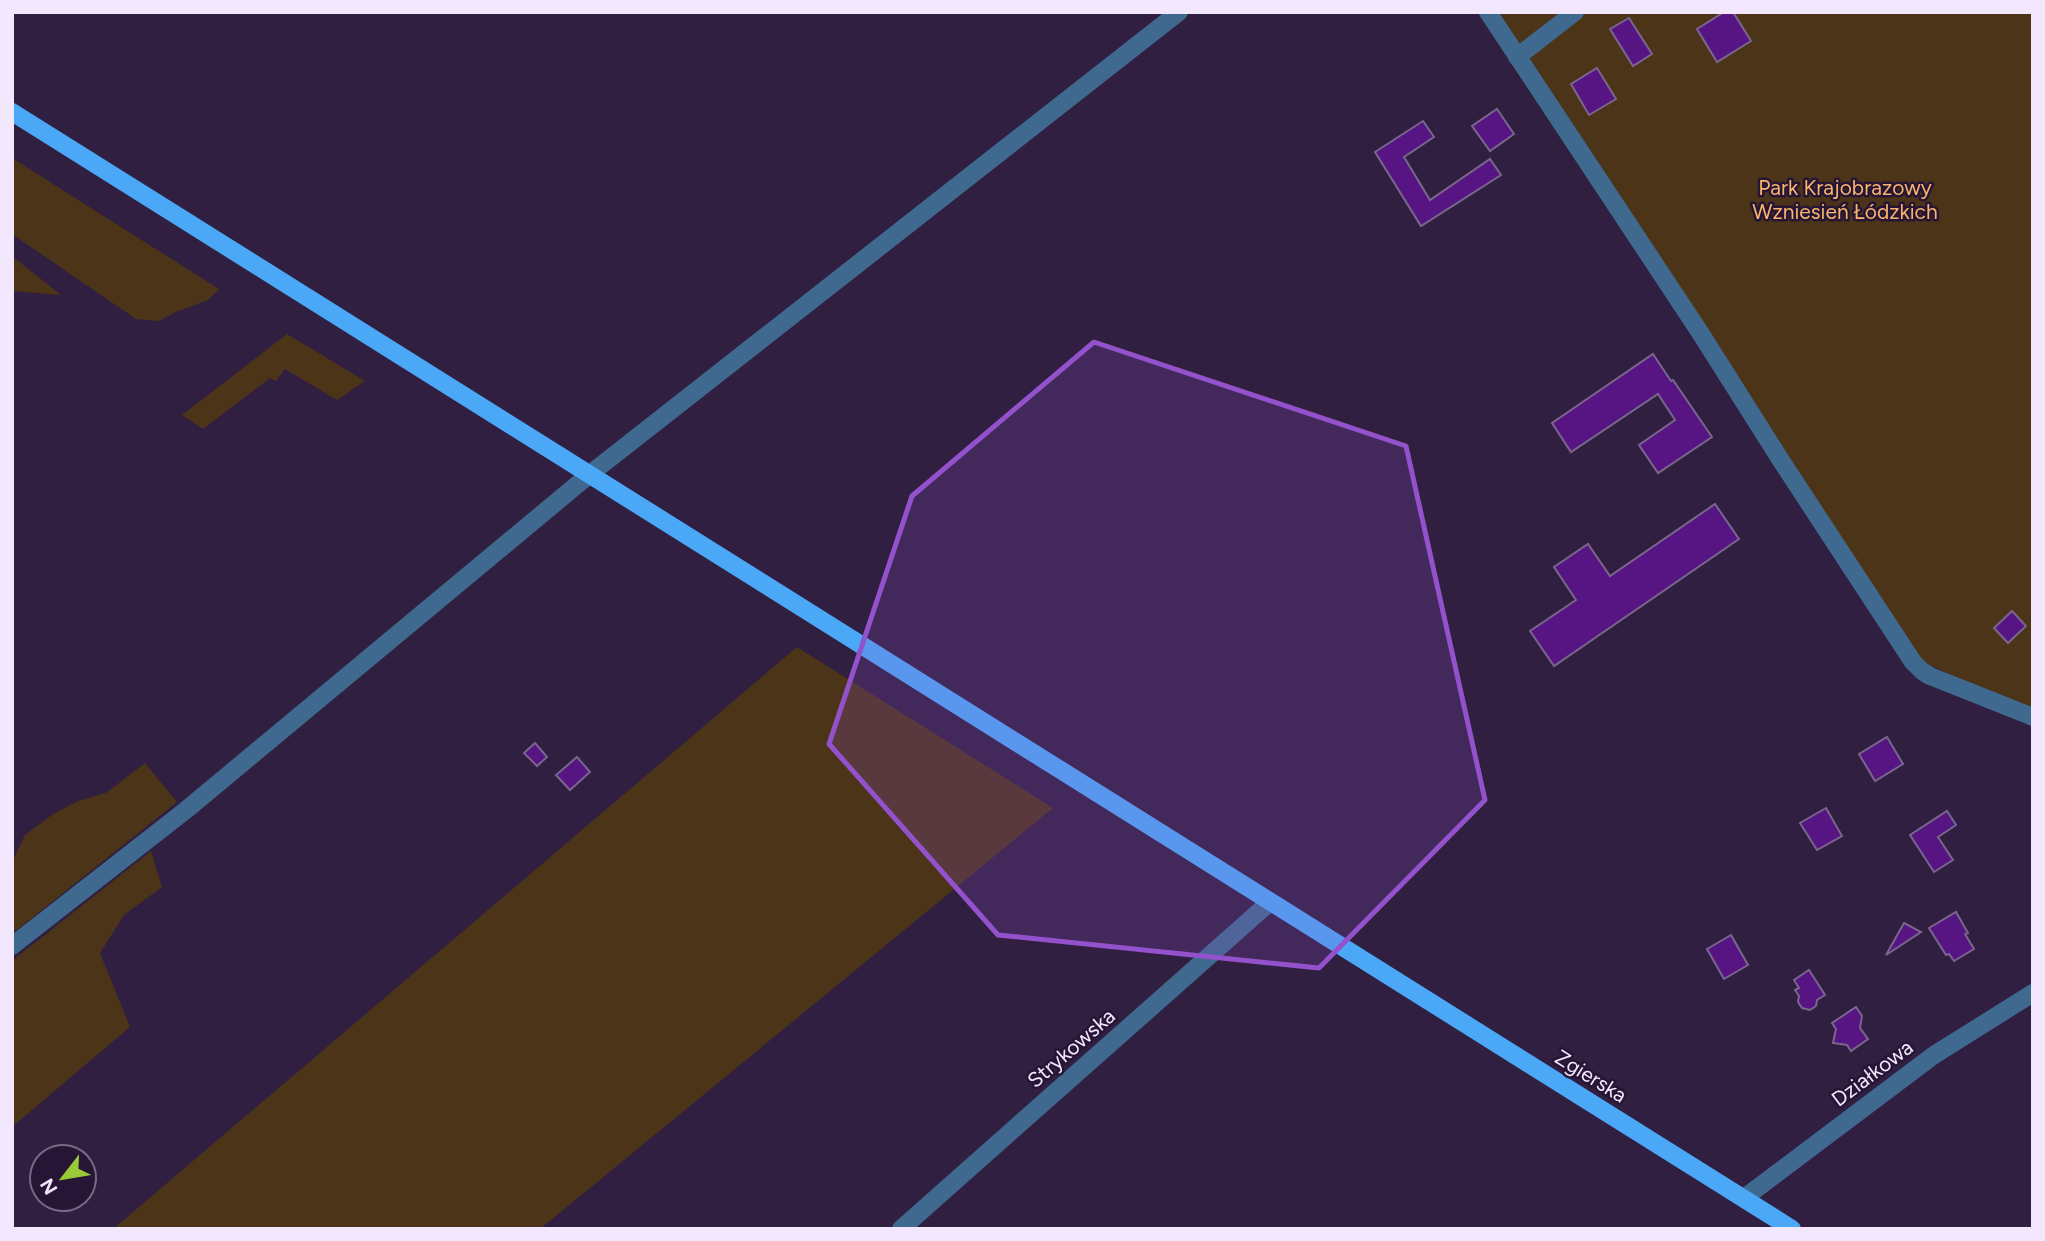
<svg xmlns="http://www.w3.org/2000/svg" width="2045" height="1241" viewBox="0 0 2045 1241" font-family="Figtree,sans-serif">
<rect width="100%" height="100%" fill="#301f40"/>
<path fill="#4c3419" d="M1499,12H2033V707L1977,687L1919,660L1527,58Z
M12,158L219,289L208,300L176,312L159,321L136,319L12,234Z
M12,256L61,295L12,291Z
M287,334L365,381L337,400L285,369L276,381L270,378L203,429L182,415Z
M797,647L1053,808L540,1229H113Z
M145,763L177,802L12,934V862L25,835L53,814L78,801L106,793Z
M151,851L162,887L124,915L100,953L130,1027L12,1127V961Z"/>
<path fill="#571483" stroke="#79668c" stroke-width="2" d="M1724,12H1733L1751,41L1717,62L1697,29Z
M1629,18L1652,54L1633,66L1610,29Z
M1597,68L1616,99L1589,115L1571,84Z
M1497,109L1514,134L1490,151L1472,126Z
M1423,121L1434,137L1404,157L1430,200L1490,159L1501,175L1421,226L1375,152Z
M1653,354L1671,381L1673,380L1712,437L1658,473L1639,445L1675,420L1658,394L1571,452L1552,423Z
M1715,504L1739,539L1554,666L1530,631L1576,600L1554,567L1588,544L1610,576Z
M2012,611L2026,626L2008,643L1994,628Z
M1887,737L1903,764L1875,781L1859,754Z
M535,743L547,757L537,766L524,753Z
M577,757L590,772L570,790L556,775Z
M1826,808L1842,836L1817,850L1800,823Z
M1947,811L1956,825L1938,837L1953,860L1934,872L1910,835Z
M1956,912L1968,933L1965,934L1974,949L1954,961L1949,954L1946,955L1929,928Z
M1904,923L1921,932L1886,955Z
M1731,935L1748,965L1724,979L1707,949Z
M1809,970L1825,995L1817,1000L1816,1006L1810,1010L1802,1008L1798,1002L1799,996L1795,990L1799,988L1794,980Z
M1856,1007L1862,1016L1860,1028L1868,1039L1851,1051L1847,1045L1833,1043L1836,1029L1832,1023Z"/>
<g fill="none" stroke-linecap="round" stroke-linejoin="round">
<path stroke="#3f698e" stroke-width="18" d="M1488,12L1701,334L1780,459L1913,662L1922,671L1930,676L2033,717
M1517,57L1575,12
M12,946L186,810L590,474L1179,12
M1744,1198L1934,1055L2033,993
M901,1229L1270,902"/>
<path stroke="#4ba8f6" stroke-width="18" d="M12,112L1792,1229"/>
</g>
<path fill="#9351cb" fill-opacity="0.2" stroke="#9351cb" stroke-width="5" stroke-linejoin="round" d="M1094,342L1406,446L1485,800L1319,968L998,935L829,744L912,496Z"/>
<g text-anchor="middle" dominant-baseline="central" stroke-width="5" stroke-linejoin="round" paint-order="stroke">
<g font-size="21" fill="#f8b46b" stroke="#261535">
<text x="1845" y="187">Park Krajobrazowy<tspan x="1845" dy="24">Wzniesień Łódzkich</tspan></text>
</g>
<g font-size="21" fill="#f2e7fd" stroke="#261535">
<text transform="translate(1071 1048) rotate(-41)">Strykowska</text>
<text transform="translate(1872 1073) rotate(-37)">Działkowa</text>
<text transform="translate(1591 1076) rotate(32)">Zgierska</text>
</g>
</g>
<rect width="2045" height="1241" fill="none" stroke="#f2e7fd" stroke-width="28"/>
<g transform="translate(63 1178) rotate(239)"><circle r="33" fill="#261535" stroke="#786985" stroke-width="2"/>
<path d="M0-5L12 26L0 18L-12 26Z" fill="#98cb37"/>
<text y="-10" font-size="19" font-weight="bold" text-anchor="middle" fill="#f2e7fd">N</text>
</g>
</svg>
